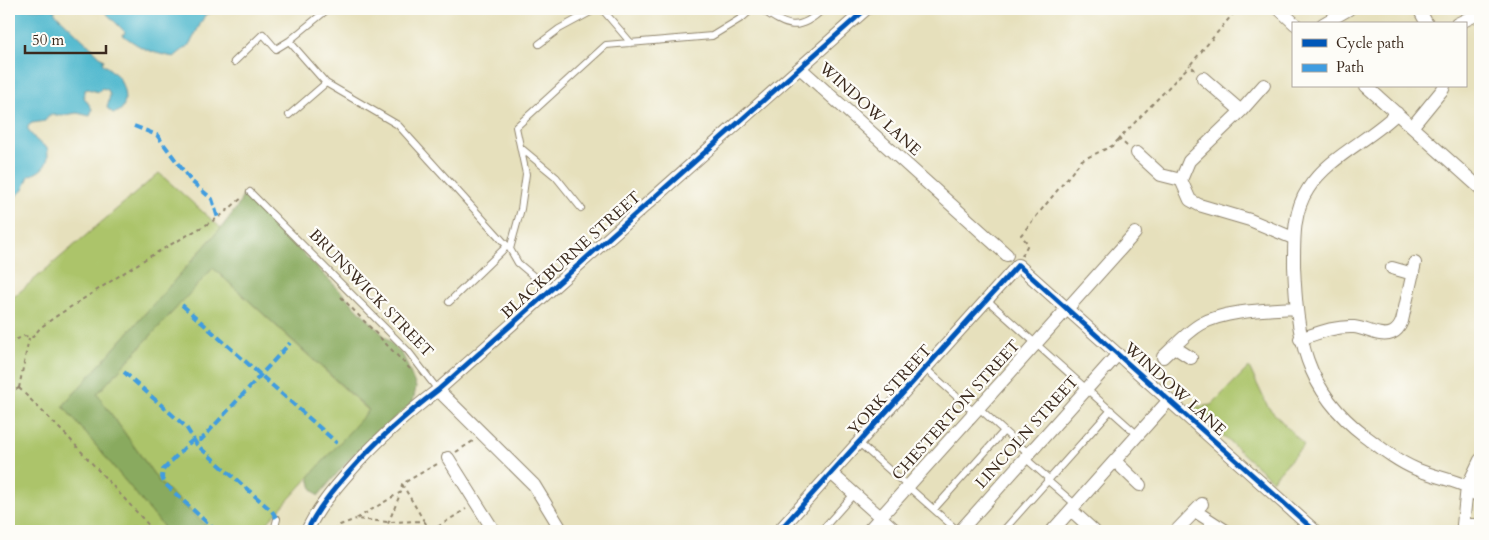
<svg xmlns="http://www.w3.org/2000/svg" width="1489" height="540" viewBox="0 0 1489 540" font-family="Cardo,serif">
<rect width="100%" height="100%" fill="#fdfcf7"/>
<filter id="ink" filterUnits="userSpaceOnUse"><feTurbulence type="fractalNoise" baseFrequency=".02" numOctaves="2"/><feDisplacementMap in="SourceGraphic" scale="10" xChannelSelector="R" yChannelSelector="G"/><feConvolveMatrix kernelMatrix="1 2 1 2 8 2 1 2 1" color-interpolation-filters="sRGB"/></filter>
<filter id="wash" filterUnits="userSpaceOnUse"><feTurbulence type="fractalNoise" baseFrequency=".0096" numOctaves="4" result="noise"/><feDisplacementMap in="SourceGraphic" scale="20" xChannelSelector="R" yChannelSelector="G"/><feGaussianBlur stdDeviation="1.12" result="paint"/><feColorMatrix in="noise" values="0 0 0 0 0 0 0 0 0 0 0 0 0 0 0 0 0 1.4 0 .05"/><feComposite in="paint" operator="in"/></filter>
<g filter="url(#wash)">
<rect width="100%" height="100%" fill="#e6e0bc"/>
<path fill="#acc46a" stroke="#747744" d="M159,173L221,228L63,406L167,531H9V301Z
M213,268L369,411L260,531H212L160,483L97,394Z
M1249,367L1268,407L1304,445L1272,480L1192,408L1211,405Z"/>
<path fill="#89aa5e" stroke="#626a3e" d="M244,193L403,355L416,387L413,402L352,456L318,496L312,489L309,477L369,410L213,268L97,394L160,483L212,531H167L63,406L221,228L238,206Z"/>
<path fill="#52bacf" stroke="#467276" d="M9,9H56L54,12L104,60L102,63C108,68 116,73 120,80C126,91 129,112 113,113L107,108L110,95L108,90L102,88L98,92L88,89L85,90L84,97L92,109L90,116L77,113L65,115H49L45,121L32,123L28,126V130L36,140L47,148C51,164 42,171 29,176L23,190L14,198L15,202H13L11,198L9,197Z
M102,9H222L205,15L190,44L174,57C152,53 141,49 123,35L125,32Z"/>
</g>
<g filter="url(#ink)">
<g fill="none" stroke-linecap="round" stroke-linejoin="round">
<defs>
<path id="lane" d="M602,9L631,43
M761,9C787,27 798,33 823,9
M289,41L328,9
M539,44L559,29L596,9
M234,62L263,34L276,49L289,41L326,83L398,125L510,249
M289,115L326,83
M521,148L556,177L581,208
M250,192L408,351L438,390
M550,290L518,263L510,249L521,209L526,174L516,127L606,45L712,36L743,17L752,9
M987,300L1138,435
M449,302L507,246
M926,369L975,413
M979,408L1029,454
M859,443L958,531
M1025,458L1049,479
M1047,480L1076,505
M934,509L1004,431
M274,531L277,519
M821,531L854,494
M1003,531L1111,410"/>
<path id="street" d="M1279,9L1295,24
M1419,9L1427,24
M1323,24L1349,9
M1457,24L1480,13
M800,68L1007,255
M1203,78L1241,111
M1264,85L1241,111L1189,161L1181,180L1190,200L1199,205L1250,220L1293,238
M1366,86L1480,188
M1397,113C1370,140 1328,157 1308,189C1293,211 1294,240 1294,266C1297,337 1304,390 1365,436C1381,448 1397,461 1416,469C1432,476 1450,479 1466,486C1471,489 1476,494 1480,498
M1412,127L1443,89L1444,86
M1137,153L1161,175L1181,180
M1392,268L1413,274
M1300,339C1318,333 1334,326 1354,327C1366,328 1380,338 1392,333C1397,331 1400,326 1402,321L1415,263
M1174,347L1191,358
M1163,357C1175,346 1187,332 1201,324C1226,310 1267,310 1296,308
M438,390L534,485L562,531
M448,458L494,531
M1480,460L1467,487L1463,525H1480
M1115,461L1140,485
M831,473L896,531
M1071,510L1094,531
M1195,511L1226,531
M307,531C317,509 334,489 350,471C377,440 405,415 438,390L866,9
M779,531L1018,265L1315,531
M868,531L1135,233
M960,531L1118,354
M1052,531L1169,400
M1176,531L1202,504"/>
</defs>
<use href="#lane" stroke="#90856d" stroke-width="8"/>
<use href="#street" stroke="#90856d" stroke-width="14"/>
<path stroke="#90856d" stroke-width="2" stroke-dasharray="4 4" stroke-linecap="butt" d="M1195,70L1190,65L1237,9
M1127,146L1119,139L1190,65
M1022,256L1028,244L1021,235L1082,160L1112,146L1119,139
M341,297L411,370
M9,343L24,336L33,337L40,328L55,317L147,258L218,218L243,197
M19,388L67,436L154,531
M19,388L29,338
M9,393L19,388
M456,452L473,441
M402,484L424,521L388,522L356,519L401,492L402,484L437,464
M424,521L431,531
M334,531L340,525L356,519
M385,531L401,492
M431,531L466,509"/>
<use href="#lane" stroke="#fff" stroke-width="6"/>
<use href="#street" stroke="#fff" stroke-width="12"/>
<path stroke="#3f9ce0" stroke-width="4" stroke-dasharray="8 4" stroke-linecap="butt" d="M134,126L157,135L191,181L212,199L218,218
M182,305L337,443
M124,372L186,427L197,445L272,511L277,519
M216,531L164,483L162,477L163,470L188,444L193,440H201L290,343"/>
<defs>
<path id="cycleway" d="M307,531C317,509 334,489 350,471C377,440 405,415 438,390L866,9
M779,531L1018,265L1315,531"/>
</defs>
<use href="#cycleway" stroke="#fdfcf7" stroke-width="8"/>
<use href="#cycleway" stroke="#0057b8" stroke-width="5"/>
</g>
</g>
<g text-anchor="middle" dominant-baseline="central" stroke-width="4.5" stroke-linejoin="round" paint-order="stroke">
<g font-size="16" fill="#3b2a1e" stroke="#fdfcf7">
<text transform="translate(870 109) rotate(42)">WINDOW LANE</text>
<text transform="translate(571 255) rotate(-42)">BLACKBURNE STREET</text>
<text transform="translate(371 293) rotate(46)">BRUNSWICK STREET</text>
<text transform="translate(1175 389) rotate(42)">WINDOW LANE</text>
<text transform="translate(890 390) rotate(-48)">YORK STREET</text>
<text transform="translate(956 410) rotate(-48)">CHESTERTON STREET</text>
<text transform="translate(1027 432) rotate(-48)">LINCOLN STREET</text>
</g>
</g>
<rect width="1489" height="540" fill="none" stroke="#fdfcf7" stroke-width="30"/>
<rect x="1292" y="22" width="175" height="65" fill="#fdfcf7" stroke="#afa8a0"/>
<rect x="1302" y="39" width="25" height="8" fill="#0057b8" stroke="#afa8a0"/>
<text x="1336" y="48" font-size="15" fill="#3b2a1e">Cycle path</text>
<rect x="1302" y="64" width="25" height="8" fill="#3f9ce0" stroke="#afa8a0"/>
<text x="1336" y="72" font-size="15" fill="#3b2a1e">Path</text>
<path d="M25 45v8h81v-8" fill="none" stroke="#3b2a1e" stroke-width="2.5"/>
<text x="32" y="45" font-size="15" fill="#3b2a1e" stroke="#fdfcf7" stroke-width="4" paint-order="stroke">50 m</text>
</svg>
